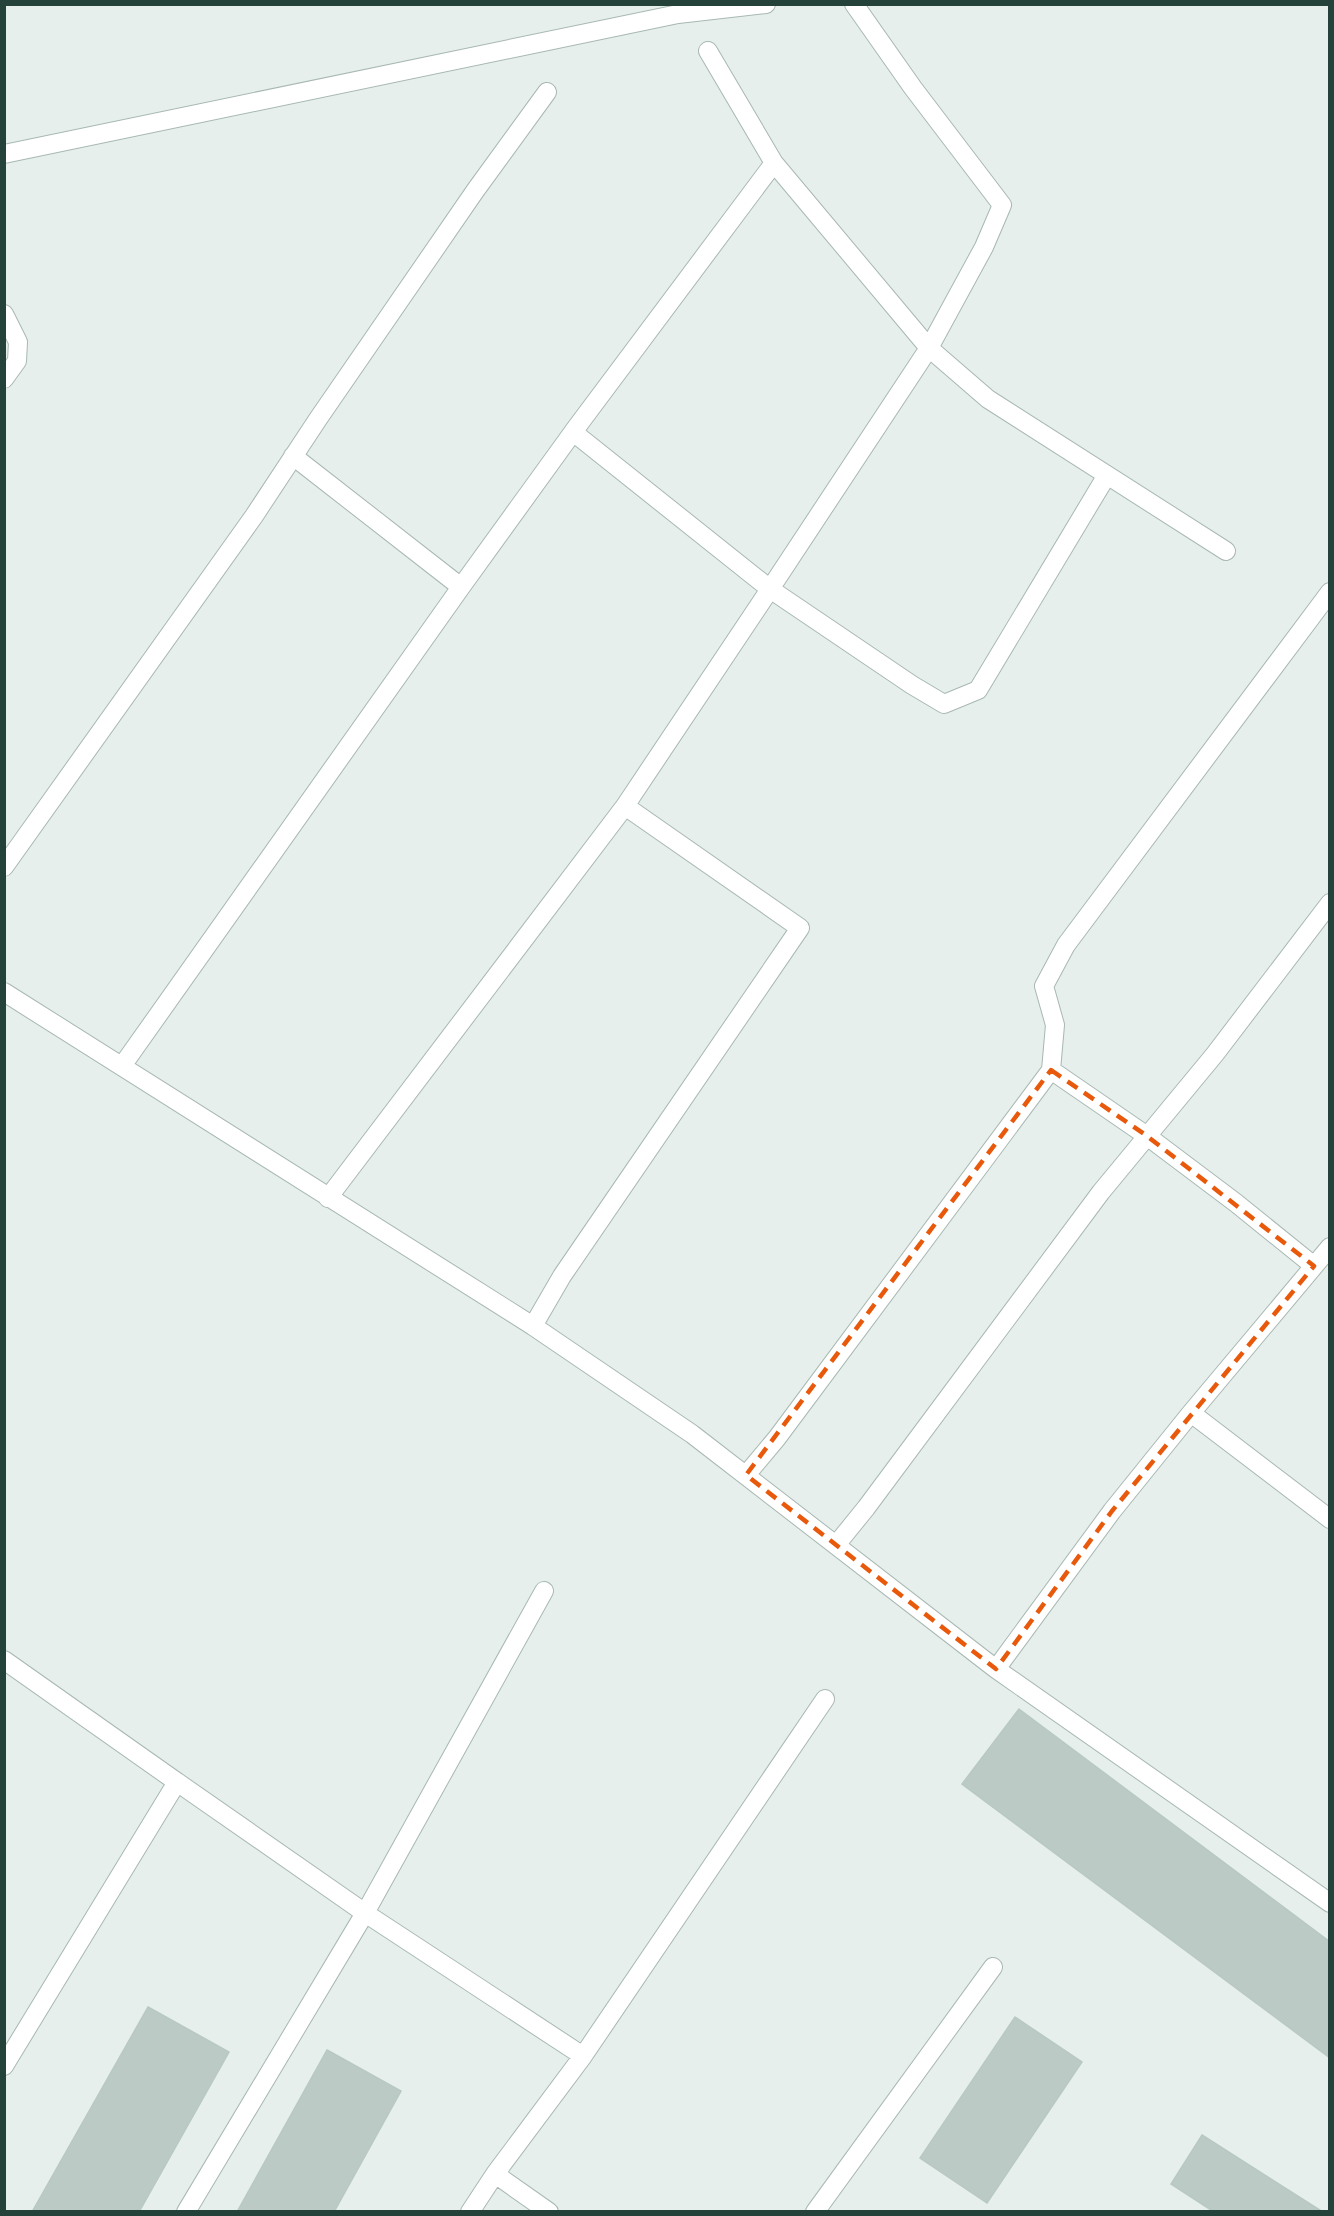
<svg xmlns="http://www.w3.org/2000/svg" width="1334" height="2216" viewBox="0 0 1334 2216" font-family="Quicksand,sans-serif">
<rect width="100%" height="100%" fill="#e6efeb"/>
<path fill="#bbcac4" stroke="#b8c9c2" stroke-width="1.5" d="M1019,1709L1330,1942V2058L962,1784Z
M148,2007L229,2052L139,2212H32Z
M1015,2017L1082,2062L987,2203L920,2158Z
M327,2050L401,2091L334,2212H237Z
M1202,2135L1323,2212H1214L1171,2184Z"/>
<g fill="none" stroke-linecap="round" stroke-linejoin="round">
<defs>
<path id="street" d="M854,4L913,88L1002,205L984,247L929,348L988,399L1226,551
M708,51L774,163L929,348L770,589L912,685L944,704L978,690L1107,475
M4,154L678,14L766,4
M4,314L18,342L17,361L4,379
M573,432L774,163
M293,456L461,587
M4,867L254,516L318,419L475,191L547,92
M4,992L533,1326L692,1434L996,1669L1330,1903
M122,1066L461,587L573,432L770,589L625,806L328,1198
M1051,1070L1147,1136L1236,1203L1314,1266
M533,1326L562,1276L800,928L625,806
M1191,1413L1330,1519
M746,1475L777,1438L1051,1070L1055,1025L1044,986L1066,945L1330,592
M836,1545L866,1508L1101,1192L1215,1054L1330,903
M4,1660L177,1782
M996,1669L1112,1511L1191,1413L1330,1247
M583,2056L825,1699
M4,2066L177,1782L365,1913L583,2056L495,2174L470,2212
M495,2174L549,2212
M186,2212L365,1913L544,1591
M815,2212L993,1967"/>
</defs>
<use href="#street" stroke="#a8b8b2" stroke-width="20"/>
<use href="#street" stroke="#fff" stroke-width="18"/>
</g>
<path fill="none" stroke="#e8590c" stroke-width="4.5" stroke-dasharray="12 8" stroke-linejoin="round" d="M1051,1070L1147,1136L1314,1266L1112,1511L996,1669L746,1475Z"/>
<rect width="1334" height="2216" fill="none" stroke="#24423a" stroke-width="12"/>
</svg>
